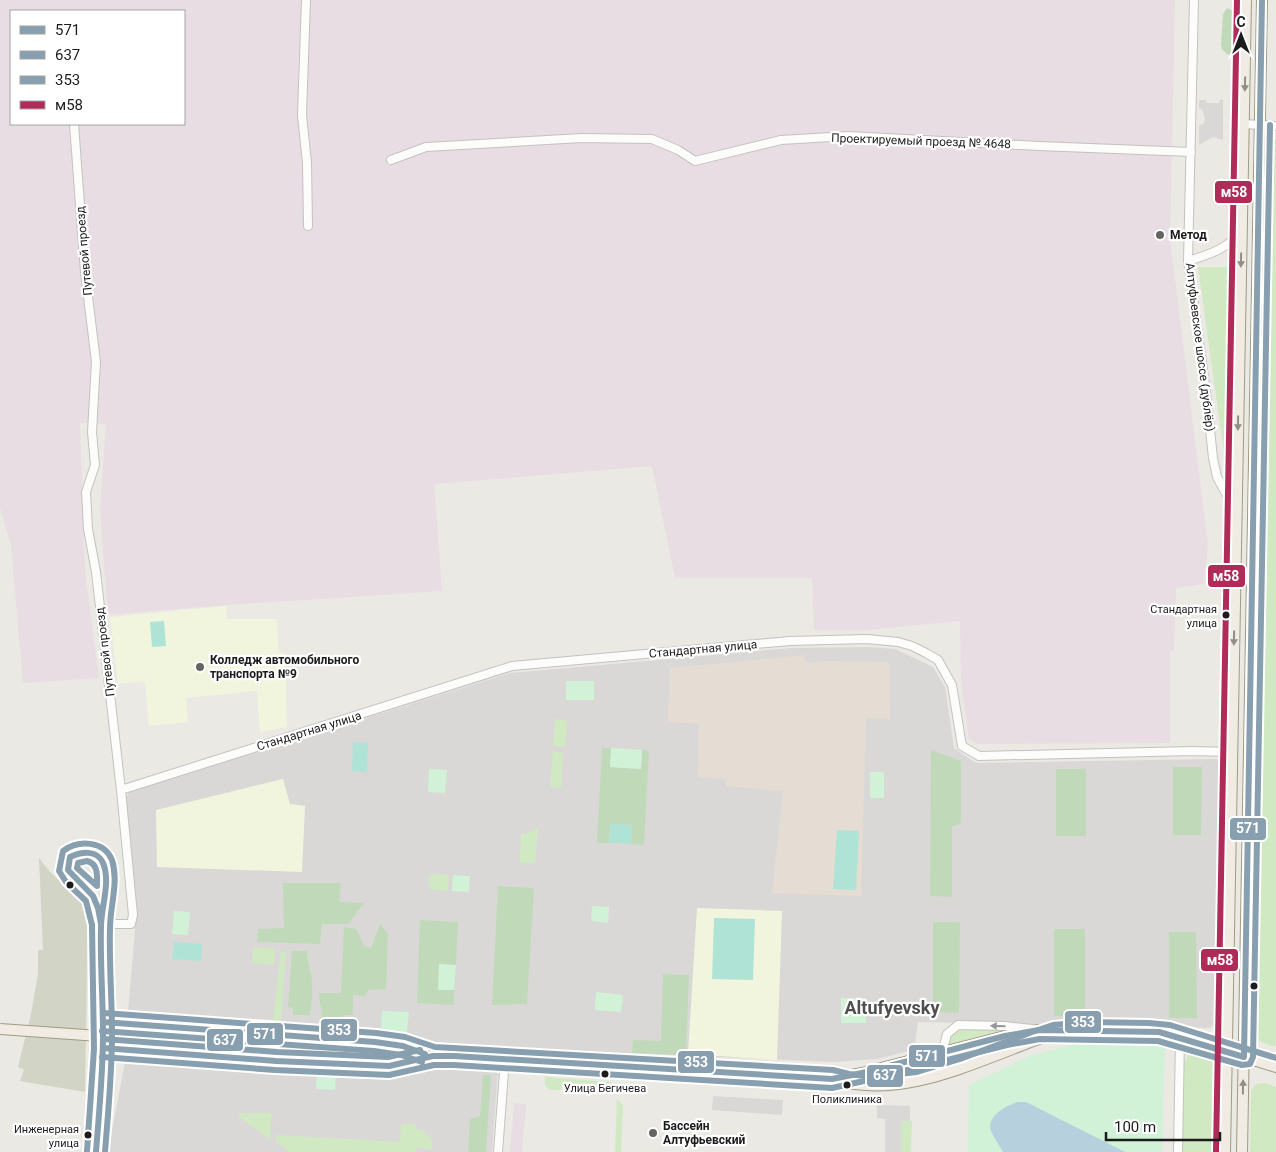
<svg xmlns="http://www.w3.org/2000/svg" width="1276" height="1152" viewBox="0 0 1276 1152" font-family="Roboto,sans-serif">
<rect width="100%" height="100%" fill="#eae9e4"/>
<path fill="#d9d8d6" d="M1223,99V140L1213,137L1199,145V126L1204,123L1205,119L1203,111L1199,108V100H1206V103H1219L1220,100Z
M869,647L895,649L933,667L945,687L954,748L976,763L1216,759L1221,762L1218,1020L1216,1024L1209,1028L918,1022L915,1044L913,1050L878,1059L834,1062L494,1048L414,1040L132,1020L128,1012L137,907L126,798L129,792L510,673L791,648Z
M125,1062L394,1067L440,1063L494,1066L498,1069L492,1152H108Z
M713,1096L783,1100L782,1115L712,1110Z
M877,1105L910,1106V1121H901V1152H885V1119L877,1118Z"/>
<path fill="#e8dde2" fill-rule="evenodd" d="M0,0H1175L1170,239L1208,545L1204,584L1176,588L1174,651H1170V743L977,744L969,739L961,682L960,621L866,630H814L812,578H675L652,466L434,484L442,591L226,605L108,615L100,511L106,424L80,423L85,573L99,678L23,683L11,546L0,508ZM11,11H184V124H11Z
M514,1103L526,1104L522,1152H510Z"/>
<path fill="#f2f5de" d="M226,606L227,619H277L278,651L285,654L287,727L260,732L257,691L186,698L188,722L149,726L145,681L118,684L110,617Z
M283,779L290,804L305,806L302,872L157,867L156,810Z
M697,908L782,911L777,1060L688,1054Z"/>
<path fill="#e5dcd3" d="M805,655V663L827,661L889,662L890,719L866,718L861,896L772,893L783,791L726,786V779L698,777L699,724L668,722L670,668Z"/>
<path fill="#d2d4c6" d="M39,858L50,872L88,908L85,1092L20,1081L24,1070L18,1067L31,1014L38,974V950H43Z"/>
<path fill="#d1e9c2" d="M1271,139H1276V1046H1274C1263,1044 1253,1040 1253,1027Z
M1198,267H1231L1233,492L1229,489Z
M555,719L567,720L565,747L553,746Z
M553,752H563L561,788L550,787Z
M538,827L535,863L520,862L521,834L528,833Z
M430,874L449,875L448,891L429,889Z
M253,947L275,949L274,965L252,963Z
M281,951L286,952L281,1021H273Z
M961,1030H999L1000,1031L948,1045C949,1036 952,1033 961,1030Z
M1006,1041L1007,1044L1006,1046C992,1051 960,1069 950,1054Z
M1196,1051L1214,1059L1218,1065L1216,1152H1182L1184,1063L1189,1053Z
M918,1064L921,1066C923,1070 922,1073 918,1076L883,1080L854,1079Z
M545,1077L611,1082L609,1092H596L595,1087L562,1085L561,1090H550L545,1086Z
M1266,1083L1276,1087V1152H1250L1251,1091L1256,1084Z
M617,1099L623,1105L621,1152H615Z
M238,1113H271L270,1139L239,1117Z
M901,1121H912L911,1152H901Z
M401,1124H416V1129L422,1130L432,1140V1149L416,1148V1152H290L276,1142V1135L400,1142Z"/>
<path fill="#c0dab9" d="M1227,8L1240,14V18L1237,48L1232,55H1228L1222,49L1221,45L1223,14Z
M602,748H611V767L641,769L642,750L649,751L644,845L631,844L632,825L610,824L609,843H597Z
M931,750L961,761V823L952,827V897L930,896Z
M1173,767H1202L1201,835H1173Z
M1056,769H1086V836H1056Z
M283,883H341L339,902L364,903L348,924H322L320,944L257,942L258,929L284,928Z
M498,886L534,888L527,1004L492,1005Z
M420,920L458,922L456,965H439L438,989L454,990V1005L417,1003Z
M933,922H960L959,1013L933,1012Z
M380,924L388,934L386,989L368,990L365,996L353,995V1015H346L318,1028C326,1011 319,1009 319,993H341L344,927L356,929L364,946L371,948Z
M1054,929H1085V1016H1054Z
M1169,932H1196L1197,1018H1169Z
M292,951H307C307,962 312,972 312,983C313,994 311,1005 310,1015H293V1008L288,1007Z
M663,974L689,975L686,1055L632,1053L633,1040L661,1041Z
M483,1075H491L486,1152H468L470,1119L480,1116Z"/>
<path fill="#d1f2d6" d="M566,681H594V700H566Z
M611,748L642,750L641,769L610,767Z
M429,769L447,770L445,793L428,792Z
M870,772H884V798H870Z
M453,875L470,876L469,892L452,891Z
M592,906L609,907L608,923L591,921Z
M174,911L190,912L188,935L172,934Z
M439,964L456,965L454,990H438Z
M596,992L623,995L621,1012L595,1010Z
M841,998H866V1023H841Z
M382,1011L409,1012L407,1033L381,1031Z
M1095,1042L1165,1043L1162,1152H968L969,1085L1030,1056L1077,1043Z
M317,1071L336,1072L335,1090L316,1089Z"/>
<path fill="#afe3d5" d="M164,621L166,646L152,647L150,622Z
M353,742L368,743L367,772L352,771Z
M610,824L632,825L631,844L609,843Z
M837,830L859,831L856,890L833,889Z
M714,918L755,919L753,980L712,979Z
M174,942L202,944L201,961L172,959Z"/>
<path fill="#b7d0de" d="M1018,1102H1026L1125,1152H1003C999,1145 994,1138 991,1131C986,1116 1007,1105 1018,1102Z"/>
<g fill="none" stroke-linecap="round" stroke-linejoin="round">
<defs>
<path id="minor" d="M306,0L302,115L307,163L308,226
M1194,0L1188,261L1206,392L1213,458L1217,477L1225,492L1237,507
M74,124L85,272L96,362L92,432L95,465L86,492L88,529L96,572L121,790L133,915L131,924H101L103,1048L96,1152
M1244,124L1276,126
M391,160L426,147L582,138L652,139L678,150L695,161L781,140L848,136L1039,146L1191,152
M1188,261C1208,255 1231,248 1241,229
M121,790L512,666L790,641L867,639L898,642L912,646L926,653L938,660L952,685L962,746L979,756L1192,751L1232,752
M103,1022L375,1042L403,1046L424,1053
M103,1048L276,1061L389,1066L424,1058
M917,1059L924,1062C928,1068 927,1075 921,1079
M963,1067L951,1063L942,1053L947,1034L958,1025L1004,1026L1032,1029
M498,1152L505,1059
M1178,1152L1180,1037"/>
<path id="major" d="M198,1043L832,1079L862,1073L1005,1036L1039,1030L1149,1032L1168,1034L1276,1067
M835,1080C895,1097 955,1071 1010,1050C1025,1044 1041,1037 1057,1034
M1225,1152L1246,0
M1242,1152L1262,0"/>
</defs>
<use href="#minor" stroke="#c3c2c0" stroke-width="10"/>
<use href="#major" stroke="#a09b81" stroke-width="12"/>
<use href="#minor" stroke="#fcfcfb" stroke-width="8"/>
<use href="#major" stroke="#f0ece3" stroke-width="10"/>
<defs>
<path id="major-bridge" d="M0,1029L198,1043"/>
</defs>
<use href="#major-bridge" stroke="#a09b81" stroke-width="12" stroke-linecap="butt"/>
<use href="#major-bridge" stroke="#f0ece3" stroke-width="10"/>
<defs>
<path id="bus-1" d="M103,1022L375,1042L403,1046L425,1054
M103,1048L276,1061L389,1066L433,1056H454L832,1079L862,1073L1005,1036L1039,1030L1159,1032L1244,1057L1262,0
M96,1152C99,1113 103,1073 103,1034C103,998 100,963 101,927C101,907 111,882 103,863C97,849 81,852 70,857L68,870L93,896L98,908L101,924"/>
<path id="bus-2" d="M92,925L86,901L66,882L59,871L63,851C78,840 104,840 112,860C119,882 110,906 110,928C109,964 112,999 112,1034C112,1074 108,1113 105,1152
M102,1031L374,1051L401,1055L422,1062
M102,1057L275,1070L389,1075L434,1065H454L832,1088L864,1081L1007,1045L1040,1039L1158,1041L1242,1065L1250,1064L1253,1057L1270,125"/>
<path id="bus-3" d="M87,861C99,864 97,877 97,886L77,868L78,863Z
M104,1013L376,1033L405,1037L435,1047L833,1070L849,1074L873,1077L917,1072L960,1059L1032,1032L1053,1025L1087,1022L1149,1023L1170,1025L1276,1058
M104,1039L277,1052L388,1057L420,1050
M87,1151L94,1049L92,925"/>
<path id="bus-4" d="M1216,1152L1237,0"/>
</defs>
<use href="#bus-1" stroke="#fff" stroke-width="10"/>
<use href="#bus-2" stroke="#fff" stroke-width="10"/>
<use href="#bus-3" stroke="#fff" stroke-width="10"/>
<use href="#bus-4" stroke="#fff" stroke-width="10"/>
<use href="#bus-1" stroke="#889fb0" stroke-width="6"/>
<use href="#bus-2" stroke="#889fb0" stroke-width="6"/>
<use href="#bus-3" stroke="#889fb0" stroke-width="6"/>
<use href="#bus-4" stroke="#af2b58" stroke-width="6"/>
</g>
<defs><path id="oneway-solid" d="M-6-.8H1V-3.2L6.5 0L1 3.2V.8H-6Z" transform="scale(1.25)"/></defs>
<g fill="#918e89">
<use href="#oneway-solid" transform="translate(1245 84) rotate(91)"/>
<use href="#oneway-solid" transform="translate(1241 260) rotate(91)"/>
<use href="#oneway-solid" transform="translate(1238 423) rotate(91)"/>
<use href="#oneway-solid" transform="translate(1234 638) rotate(91)"/>
<use href="#oneway-solid" transform="translate(1243 1087) rotate(-89)"/>
</g>
<use fill="#979797" href="#oneway-solid" transform="translate(998 1026) rotate(-178)"/>
<g fill="#646462" stroke="#fff" stroke-width="2">
<circle cx="1160" cy="235" r="5"/>
<circle cx="200" cy="667" r="5"/>
<circle cx="653" cy="1133" r="5"/>
</g>
<g fill="#1c1c1c" stroke="#fff" stroke-width="2">
<circle cx="1226" cy="615" r="4.5"/>
<circle cx="70" cy="885" r="4.5"/>
<circle cx="1254" cy="986" r="4.5"/>
<circle cx="605" cy="1074" r="4.5"/>
<circle cx="847" cy="1085" r="4.5"/>
<circle cx="88" cy="1135" r="4.5"/>
</g>
<g text-anchor="middle" dominant-baseline="central" stroke-width="4.5" stroke-linejoin="round" paint-order="stroke">
<g font-size="11" fill="#1c1c1c" stroke="#fff" text-anchor="end">
<text x="1217" y="609">Стандартная<tspan x="1217" dy="14">улица</tspan></text>
<text x="605" y="1088" text-anchor="middle">Улица Бегичева</text>
<text x="847" y="1099" text-anchor="middle">Поликлиника</text>
<text x="79" y="1129">Инженерная<tspan x="79" dy="14">улица</tspan></text>
</g>
<g font-size="12" fill="#1c1c1c" stroke="#fff">
<text transform="translate(921 141) rotate(2)">Проектируемый проезд № 4648</text>
<text transform="translate(84 251) rotate(-95)">Путевой проезд</text>
<text transform="translate(1200 347) rotate(83)">Алтуфьевское шоссе (дублёр)</text>
<text transform="translate(703 649) rotate(-5)">Стандартная улица</text>
<text transform="translate(105 652) rotate(-97)">Путевой проезд</text>
<text transform="translate(309 731) rotate(-17)">Стандартная улица</text>
</g>
<g font-size="12" font-weight="bold" fill="#1c1c1c" stroke="#fff" text-anchor="start">
<text x="1170" y="235">Метод</text>
<text x="210" y="660">Колледж автомобильного<tspan x="210" dy="14">транспорта №9</tspan></text>
<text x="663" y="1126">Бассейн<tspan x="663" dy="14">Алтуфьевский</tspan></text>
</g>
<g font-size="18" font-weight="bold" fill="#4f4f4f" stroke="#fff">
<text x="892" y="1007">Altufyevsky</text>
</g>
</g>
<g stroke="#fff" stroke-width="2">
<rect x="1214" y="180" width="39" height="24" rx="5" fill="#af2b58"/>
<rect x="1207" y="564" width="39" height="24" rx="5" fill="#af2b58"/>
<rect x="1229" y="817" width="38" height="24" rx="5" fill="#889fb0"/>
<rect x="1200" y="948" width="39" height="24" rx="5" fill="#af2b58"/>
<rect x="1064" y="1010" width="38" height="24" rx="5" fill="#889fb0"/>
<rect x="320" y="1018" width="38" height="24" rx="5" fill="#889fb0"/>
<rect x="246" y="1022" width="38" height="24" rx="5" fill="#889fb0"/>
<rect x="206" y="1028" width="38" height="24" rx="5" fill="#889fb0"/>
<rect x="908" y="1044" width="38" height="24" rx="5" fill="#889fb0"/>
<rect x="677" y="1050" width="38" height="24" rx="5" fill="#889fb0"/>
<rect x="866" y="1064" width="38" height="24" rx="5" fill="#889fb0"/>
</g>
<g font-size="14" text-anchor="middle" font-weight="bold" fill="#fff">
<text x="1234" y="197">м58</text>
<text x="1226" y="581">м58</text>
<text x="1248" y="833">571</text>
<text x="1220" y="965">м58</text>
<text x="1083" y="1027">353</text>
<text x="339" y="1035">353</text>
<text x="265" y="1039">571</text>
<text x="225" y="1045">637</text>
<text x="927" y="1061">571</text>
<text x="696" y="1067">353</text>
<text x="885" y="1080">637</text>
</g>
<rect x="10" y="10" width="175" height="115" fill="#ffffff" stroke="#a4a4a4"/>
<rect x="20" y="26" width="25" height="8" fill="#889fb0" stroke="#a4a4a4"/>
<text x="55" y="35" font-size="15" fill="#1c1c1c">571</text>
<rect x="20" y="51" width="25" height="8" fill="#889fb0" stroke="#a4a4a4"/>
<text x="55" y="60" font-size="15" fill="#1c1c1c">637</text>
<rect x="20" y="76" width="25" height="8" fill="#889fb0" stroke="#a4a4a4"/>
<text x="55" y="85" font-size="15" fill="#1c1c1c">353</text>
<rect x="20" y="101" width="25" height="8" fill="#af2b58" stroke="#a4a4a4"/>
<text x="55" y="110" font-size="15" fill="#1c1c1c">м58</text>
<g transform="translate(1241 35)" stroke="#ffffff" stroke-width="4" paint-order="stroke">
<path d="M0-4L9 19L0 12L-9 19Z" fill="#1c1c1c"/>
<text y="-8" font-size="14" font-weight="bold" text-anchor="middle" fill="#1c1c1c">С</text>
</g>
<path d="M1106 1132v8h114v-8" fill="none" stroke="#1c1c1c" stroke-width="2.5"/>
<text x="1114" y="1132" font-size="15" fill="#1c1c1c" stroke="#ffffff" stroke-width="4" paint-order="stroke">100 m</text>
</svg>
